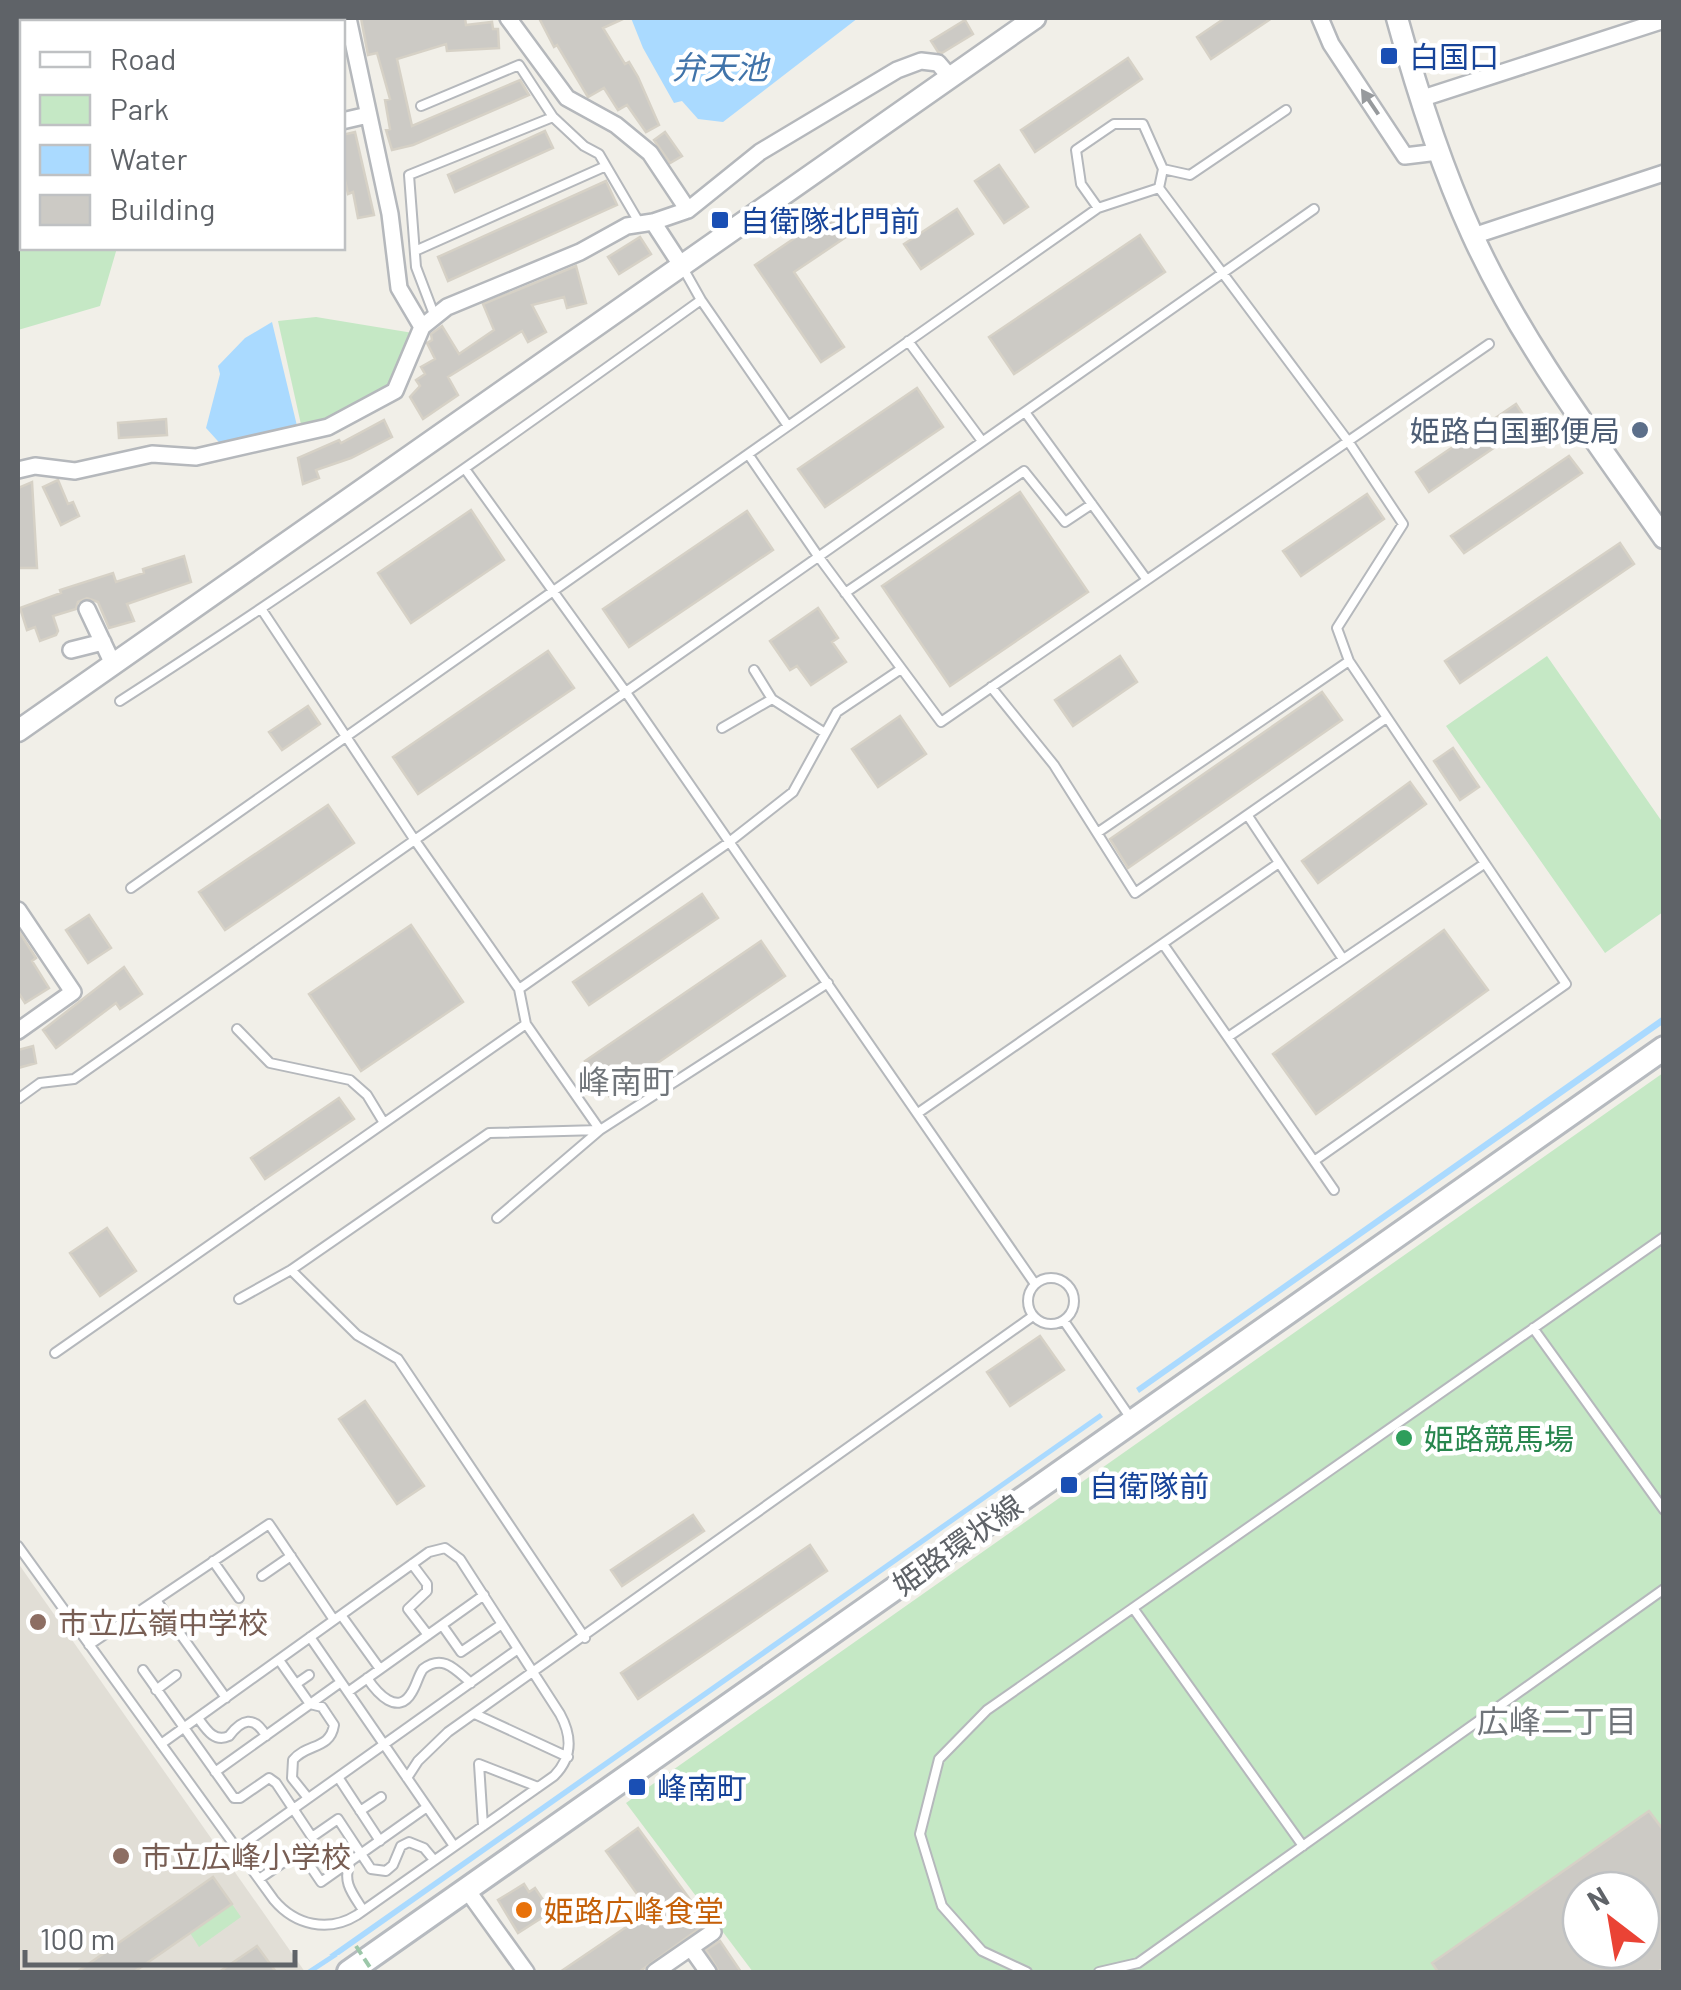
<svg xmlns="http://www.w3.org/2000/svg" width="1681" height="1990" viewBox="0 0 1681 1990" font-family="Barlow,'Noto Sans JP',sans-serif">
<rect width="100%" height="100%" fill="#f1efe8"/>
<path fill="#e1ded6" d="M18,1563L305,1972H18Z"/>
<path fill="#c5e8c5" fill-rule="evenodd" d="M18,18H175L177,22H22V248H117L100,306L18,330Z
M316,317L413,333L386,392L326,422L302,429L278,321Z
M1547,656L1663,823V912L1605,953L1446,726Z
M1663,1073V1972H753L626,1803ZM1581,1890H1641V1950H1581Z
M232,1904L241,1917L199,1947L190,1933Z"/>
<path fill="#aadaff" d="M631,18H858L723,122L698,119L682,101L674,103L643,48Z
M272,322L298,430L226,450L206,428L220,374L218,366L245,338Z
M1663,1016V1024L1139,1393L1136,1388Z
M1100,1413L1103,1417L339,1955H329Z"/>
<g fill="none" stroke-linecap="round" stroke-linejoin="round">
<path stroke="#aadaff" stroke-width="5" d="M309,1972L335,1955"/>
</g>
<path fill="#cccac5" stroke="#d6d1c6" stroke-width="2.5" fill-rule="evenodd" d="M361,18H465L466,25L492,22L493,29H498L499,48L447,51L446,44L397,59L412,126L520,80L529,95L413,145L392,150L386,130L390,129L385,100L390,99L377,53L368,55Z
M539,18H625L603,28L625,64L629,62L638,77L659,125L646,132L627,105L618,110L604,88L588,97L557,45L554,47Z
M1225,18H1272L1211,59L1197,37Z
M965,20L973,34L942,53L938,52L931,41Z
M1128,58L1142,79L1035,152L1021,130Z
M545,131L553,148L455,192L448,175Z
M355,132L374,215L358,218L353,192L348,194L342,166V135Z
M665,132L682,156L670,163L654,140Z
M999,165L1028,207L1004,223L975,181Z
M606,181L617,205L448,281L438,257Z
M839,208L855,231L794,272L844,347L821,362L755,265Z
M957,209L973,234L921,269L904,244Z
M1140,235L1165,272L1014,374L989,337Z
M640,237L651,254L619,274L608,257Z
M576,266L586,303L567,308L564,297L532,305L546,332L528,342L522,331L448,377L458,395L423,419L410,397L420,386L416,380L425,374L421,367L435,359L427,343L432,340L431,334L442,326L459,354L494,330L483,304Z
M917,388L943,427L825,507L798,469Z
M1516,404L1529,424L1429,492L1416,472Z
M166,419L167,435L119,438L118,423Z
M384,420L392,437L351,458L316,470L319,478L303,484L298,458L339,440L341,443Z
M1569,456L1582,473L1464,553L1451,536Z
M58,480L68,504L73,502L79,516L61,525L43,487Z
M32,482L37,568H18V488Z
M1020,492L1088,592L950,686L882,586Z
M1367,494L1384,519L1301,576L1283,551Z
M471,510L504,560L411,623L378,573Z
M747,511L773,550L629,647L603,609Z
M1620,543L1634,564L1460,683L1445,661Z
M184,556L191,582L127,604L134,621L109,628L98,602L87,598L78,602L76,609L53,616L58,631L56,635L40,641L35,627L27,630L20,608L61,593L60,590L113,573L116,582L144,573L143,569Z
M818,608L838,638L832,642L846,662L811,685L797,666L790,670L770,641Z
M548,651L574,688L418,794L393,757Z
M1120,656L1137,682L1073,726L1055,700Z
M1322,692L1342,720L1128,868L1110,839Z
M308,706L320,724L282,750L269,732Z
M900,716L926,754L878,787L852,749Z
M1453,748L1479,787L1460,800L1434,761Z
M1410,782L1426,804L1318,883L1302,861Z
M328,805L354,843L225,930L199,892Z
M702,894L718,918L589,1005L573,982Z
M89,915L111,948L88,963L66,930Z
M411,925L463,1002L361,1071L309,994Z
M18,930L36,958L32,961L49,988L25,1003L18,992Z
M1444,930L1488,990L1316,1114L1273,1054Z
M761,941L785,976L609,1096L585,1061Z
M124,967L142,994L120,1009L116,1003L56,1048L43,1030Z
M33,1046L36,1063L18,1068V1050Z
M339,1098L354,1119L265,1179L251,1158Z
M107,1228L136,1271L100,1296L70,1253Z
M1040,1336L1064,1370L1010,1406L987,1372Z
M365,1401L424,1486L397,1504L339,1419Z
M693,1515L704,1531L622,1586L611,1570Z
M810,1545L827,1571L638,1699L621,1673Z
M1649,1811L1664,1831V1968L1657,1972H1438L1432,1963ZM1581,1890H1641V1950H1581Z
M638,1828L707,1923L639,1972H560L638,1919L636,1917L648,1909L606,1851Z
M213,1877L232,1904L134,1972H77Z
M524,1884L529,1892L535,1888L551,1912L518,1933L498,1900Z
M720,1941L741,1972H719L706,1950Z
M257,1946L276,1972H219Z"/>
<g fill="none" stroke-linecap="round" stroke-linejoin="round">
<defs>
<path id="service" d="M421,106L519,65L553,117L584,146L599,154L640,224
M1163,169L1190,175L1286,110
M1159,188L1348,441L1403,524L1337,628L1349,661L1566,984L1314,1161L1334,1190
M415,251L606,166
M683,268L701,300L788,426
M435,317L416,267L409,175L553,117
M908,341L982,441
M1025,412L1147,580
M748,454L818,556L941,722L1489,344
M465,469L625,691L1035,1284
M845,593L1024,471L1065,522L1092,504
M262,610L414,839L519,989
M991,687L1054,765L1135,893L1385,719
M772,699L825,733
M120,701C318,574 509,438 701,300
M722,728L772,699L754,670
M1248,816L1343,959
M1097,833L1349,661
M131,888L1098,208L1159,188L1163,169L1143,124H1114L1076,150L1081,184L1098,208
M1163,944L1314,1161
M237,1029L270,1063L350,1080L367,1095L384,1123
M1228,1037L1484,864
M18,1099L40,1083L74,1079L1314,209
M918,1113L1279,863
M497,1218L600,1130L526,1024
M291,1270L357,1335L398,1359L585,1638
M1028 1301a23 23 0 1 1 46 0a23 23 0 1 1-46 0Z
M239,1299L291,1270L489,1133L600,1130L828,983
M1064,1321L1132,1420
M1533,1328L1664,1510
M55,1353L526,1024L519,989L728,843L793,792L837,712L901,669
M18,1546L274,1900C295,1925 328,1933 357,1915L554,1776C573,1757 572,1736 560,1714L460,1559L445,1548L429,1552L161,1744
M213,1561L239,1598
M412,1564L427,1584V1591L408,1609L428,1635
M262,1576L291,1556
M156,1600L226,1698
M1133,1608L1303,1846
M341,1615L380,1669
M442,1625L461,1652L502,1624
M310,1637L454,1846
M89,1645L269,1524L334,1620
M279,1660L310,1704L322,1707L334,1725C330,1750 307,1743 293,1760L292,1778L308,1798
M143,1670L234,1798H240L269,1778L276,1783L312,1837L338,1819L371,1869L386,1871L393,1865L401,1846L409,1842L424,1848L434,1860
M367,1678C377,1693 398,1717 412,1692C417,1684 418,1676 423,1669C443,1654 455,1669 471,1683
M296,1684L309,1675
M156,1690L176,1675
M348,1692L484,1595
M475,1714L568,1757
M198,1718C206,1729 214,1743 229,1736C242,1719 254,1715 266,1736
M215,1772L341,1682
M338,1777L380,1841
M407,1778L418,1761L448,1732L1033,1316
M360,1811L381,1797
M483,1826L479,1764L538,1787
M237,1849L518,1649
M350,1862C342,1882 352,1893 363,1910
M259,1879L300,1851L321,1882L427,1807
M1027,1972L982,1951L942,1906L920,1834L939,1759L987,1710L1664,1237
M1099,1972L1138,1963L1664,1589"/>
<path id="minor" d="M258,18L260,22
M348,18L390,214L399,288L422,327
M508,18L567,98L616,125L650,153L688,210
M1320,18L1331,44L1405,156L1438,152
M1420,99L1664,20
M342,121L368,115
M653,222L681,265
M1473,236L1664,173
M18,470L35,466L75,471L152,454L196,457L328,427L395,391L422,327L447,307L580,252L627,226L653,222L688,210L760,152L897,70L921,61L938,63L950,77
M87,609L113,664
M71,650L103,642
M18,910L73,992L18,1031
M467,1890L526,1972
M691,1948L708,1972
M655,1972L713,1932"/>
<path id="tertiary" d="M1397,18C1417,91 1440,164 1472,234C1521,342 1596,441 1664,538
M18,731L1035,18"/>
<path id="secondary" d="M349,1972L1664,1048"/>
</defs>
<use href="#service" stroke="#b5b8bc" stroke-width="12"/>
<use href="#minor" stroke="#b5b8bc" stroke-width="20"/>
<use href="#tertiary" stroke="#b5b8bc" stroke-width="25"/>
<use href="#secondary" stroke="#b6babf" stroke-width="28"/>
<use href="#service" stroke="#fff" stroke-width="8"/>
<use href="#minor" stroke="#fff" stroke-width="15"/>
<use href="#tertiary" stroke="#fff" stroke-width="20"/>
<use href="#secondary" stroke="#fff" stroke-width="22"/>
<path stroke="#9cc7a9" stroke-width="4" stroke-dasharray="10 5" stroke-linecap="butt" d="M356,1946L373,1972"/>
</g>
<defs><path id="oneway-solid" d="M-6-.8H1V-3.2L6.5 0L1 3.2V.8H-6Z" transform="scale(2.5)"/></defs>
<use fill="#979a9d" href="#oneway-solid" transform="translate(1370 102) rotate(-124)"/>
<g fill="#1a4fb4" stroke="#fff" stroke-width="4">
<rect x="1379" y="46" width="20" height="20" rx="5"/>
<rect x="710" y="210" width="20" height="20" rx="5"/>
<rect x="1059" y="1475" width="20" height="20" rx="5"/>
<rect x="627" y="1777" width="20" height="20" rx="5"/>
</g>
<circle fill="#5c6f8a" stroke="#fff" stroke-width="4" cx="1640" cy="430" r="10"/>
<circle fill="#2e9e5b" stroke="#fff" stroke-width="4" cx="1404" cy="1438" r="10"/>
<g fill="#8d6e63" stroke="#fff" stroke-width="4">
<circle cx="38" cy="1622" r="10"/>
<circle cx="121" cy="1856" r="10"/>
</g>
<circle fill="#e8710a" stroke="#fff" stroke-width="4" cx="524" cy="1910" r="10"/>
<g text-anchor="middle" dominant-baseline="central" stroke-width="9" stroke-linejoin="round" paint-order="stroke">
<g font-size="30" fill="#164399" stroke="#fff" text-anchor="start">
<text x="1409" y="56">白国口</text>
<text x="740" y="220">自衛隊北門前</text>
<text x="1089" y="1485">自衛隊前</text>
<text x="657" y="1787">峰南町</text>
</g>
<g font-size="30" fill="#4e5e75" stroke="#fff" text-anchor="end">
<text x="1620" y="430">姫路白国郵便局</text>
</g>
<g font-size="30" fill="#27864d" stroke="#fff" text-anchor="start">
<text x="1424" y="1438">姫路競馬場</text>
</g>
<g font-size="30" fill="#5f6368" stroke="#fff">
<text transform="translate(957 1544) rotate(-35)">姫路環状線</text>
</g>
<g font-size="30" fill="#785e54" stroke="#fff" text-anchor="start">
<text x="58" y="1622">市立広嶺中学校</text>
<text x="141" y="1856">市立広峰小学校</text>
</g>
<g font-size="30" fill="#c56008" stroke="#fff" text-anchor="start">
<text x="544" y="1910">姫路広峰食堂</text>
</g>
<g font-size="32" font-style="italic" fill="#4174aa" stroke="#fff">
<text x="720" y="66">弁天池</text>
</g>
<g font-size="32" fill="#70757a" stroke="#fff">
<text x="626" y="1080">峰南町</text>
<text x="1557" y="1720">広峰二丁目</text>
</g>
</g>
<rect width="1681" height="1990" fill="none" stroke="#5f6368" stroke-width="40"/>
<rect x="20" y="20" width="325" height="230" fill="#ffffff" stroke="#bfc1c3" stroke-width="2.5"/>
<rect x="40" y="52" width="50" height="15" fill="#ffffff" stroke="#bfc1c3" stroke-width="2.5"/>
<text x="110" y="70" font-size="30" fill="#5f6368">Road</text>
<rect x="40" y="95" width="50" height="30" fill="#c5e8c5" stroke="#bfc1c3" stroke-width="2.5"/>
<text x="110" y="120" font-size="30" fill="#5f6368">Park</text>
<rect x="40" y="145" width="50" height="30" fill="#aadaff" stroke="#bfc1c3" stroke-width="2.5"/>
<text x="110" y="170" font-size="30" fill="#5f6368">Water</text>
<rect x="40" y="195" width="50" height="30" fill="#cccac5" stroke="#bfc1c3" stroke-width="2.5"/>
<text x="110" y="220" font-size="30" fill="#5f6368">Building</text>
<g transform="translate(1611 1920) rotate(329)"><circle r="48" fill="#ffffff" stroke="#bfc1c3" stroke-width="2.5"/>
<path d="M0-8L18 38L0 25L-18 38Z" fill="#ea4335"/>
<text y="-15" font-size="28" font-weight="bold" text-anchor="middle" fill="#5f6368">N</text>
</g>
<path d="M25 1950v15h270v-15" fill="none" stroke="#5f6368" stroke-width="5"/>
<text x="40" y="1950" font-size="30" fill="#5f6368" stroke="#ffffff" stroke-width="8" paint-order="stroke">100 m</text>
</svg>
